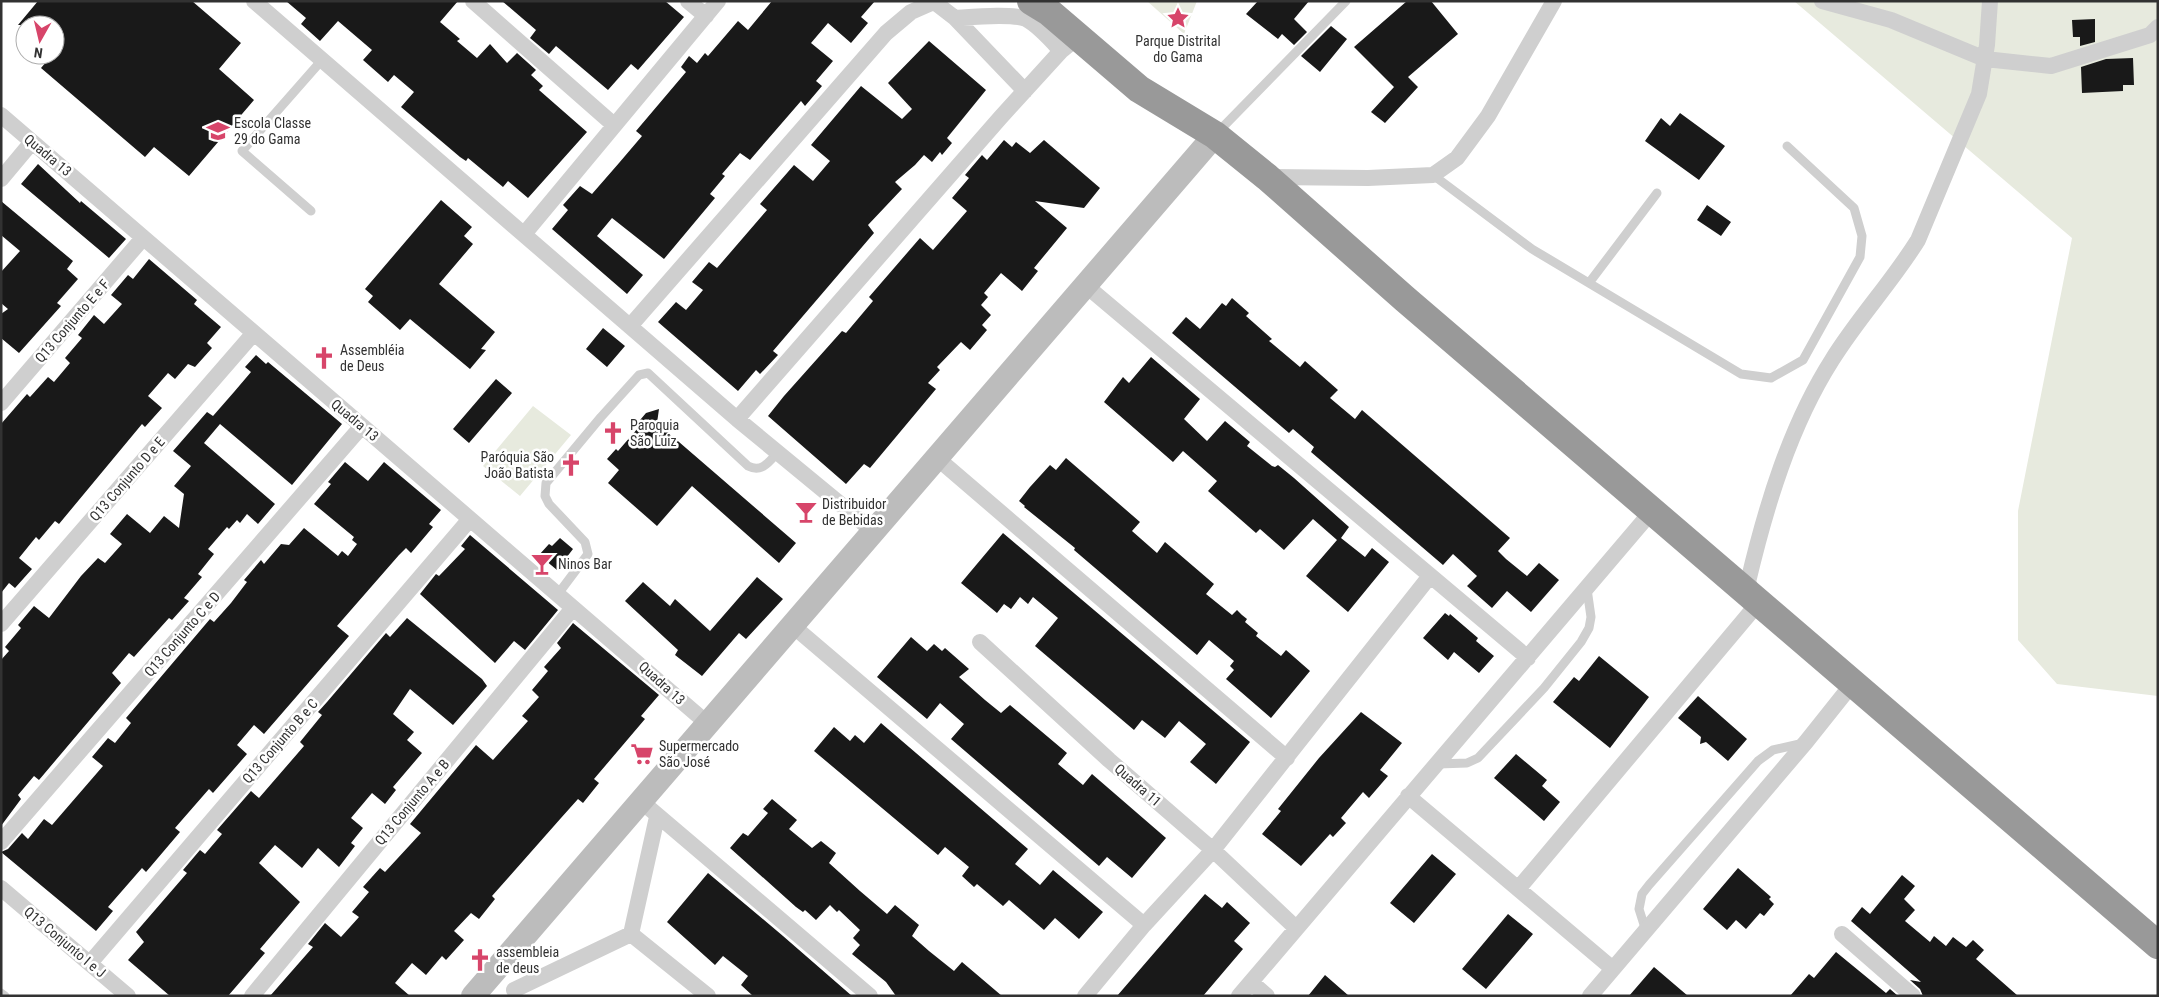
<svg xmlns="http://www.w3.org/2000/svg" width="2159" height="997" viewBox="0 0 2159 997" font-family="'Roboto Condensed',sans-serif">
<rect width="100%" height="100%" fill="#fff"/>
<path fill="#e7eade" d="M1147,1H1197L1184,34Z
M1794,1H2158V696L2057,684L2018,640V511L2072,238Z
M533,406L571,435L520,496L483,466Z"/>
<path fill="#191919" d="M38,1H192L241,43L219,69L254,100L189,176L154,147L145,157L41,68L52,55H55V25H18Z
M286,1H458L440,22L460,39L457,41L477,58L490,44L507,63L517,53L536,70L531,75L543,86L539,90L587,132L528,198L508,181L503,187L468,158L466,161L460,157L401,107L414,92L394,75L388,82L363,60L372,50L338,21L320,41L301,24L306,18Z
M502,1H665L684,17L638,70L631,64L608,90L556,46L549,54L530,38L536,30Z
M772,1H875L861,17L868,23L851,43L828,23L811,43L833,61L816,81L822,86L805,106L801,101L750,160L740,153L722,174L725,176L710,194L715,198L664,259L612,218L597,236L643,275L627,294L552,229L568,210L563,205L580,186L592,194L619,163L642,136L636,131L686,72L681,67L689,56L697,63L705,53L708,56L738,21L748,30Z
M1258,1H1309L1294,19L1307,32L1294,45L1282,34L1278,39L1246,14Z
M1407,1H1431L1458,34L1408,77L1418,87L1385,123L1371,112L1394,87L1354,47Z
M2095,19V42L2080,46V37H2073L2072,20Z
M1331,26L1347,39L1320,72L1301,56Z
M929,41L986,90L947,138L952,143L942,155L940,152L932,162L924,155L915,165L895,182L902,189L868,225L874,233L773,351L778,355L760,374L756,370L738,391L658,322L676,302L686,310L703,290L692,282L709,262L717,268L767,210L760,204L794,165L813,181L830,161L811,145L861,86L902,119L912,109L888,83Z
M2133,58L2134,85H2123V91L2082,93L2081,67L2106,59Z
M1680,113L1725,146L1699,180L1645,141L1661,118L1670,126Z
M1004,140L1012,147L1016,142L1030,153L1044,140L1100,188L1084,208L1035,201L1067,228L1034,268L1038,271L1022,291L1001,273L984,293L988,297L981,305L991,315L982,325L987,330L970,350L961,342L937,367L940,370L928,383L936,389L870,468L864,464L846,484L768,416L784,396L842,331L846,333L857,320L873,301L869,297L920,238L933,250L967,211L952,198L969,178L965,175L982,155L987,160Z
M38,164L80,203L81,201L126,239L109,258L21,184Z
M441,200L472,227L464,236L473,244L439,284L495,332L481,349L486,350L470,369L410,319L400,330L368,302L373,296L365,289Z
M1,201L73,261L67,269L78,279L57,303L61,306L19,353L1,338V314L8,309L1,303V272L20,251L1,235Z
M1707,205L1731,222L1721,236L1697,220Z
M149,259L197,300L194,304L221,327L207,343L212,348L195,367L188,364L175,379L168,373L148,396L162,408L145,427L142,424L59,524L55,521L39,540L36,537L19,558L32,569L15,588L9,583L1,593V424L27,394L30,397L48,377L54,382L70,363L65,358L82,338L78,335L94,315L104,324L122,304L111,295L128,275L133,279Z
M1232,298L1249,313L1246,316L1272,339L1269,341L1300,367L1305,361L1338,390L1330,398L1355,419L1362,410L1510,538L1498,551L1506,559L1527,576L1539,563L1559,580L1531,612L1507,591L1492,608L1467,586L1477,576L1453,554L1443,565L1311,452L1314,447L1293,429L1289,433L1172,333L1186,317L1200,329L1222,303L1226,306Z
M603,328L625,346L607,367L586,349Z
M256,355L266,364L268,362L342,424L292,485L220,424L204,443L275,504L258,524L247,514L240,523L237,520L229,529L227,527L208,549L214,554L198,574L202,577L184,598L189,601L172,620L169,618L134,657L129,653L112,673L121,683L39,780L34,776L18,795L21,799L1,826V660L9,651L5,647L21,628L18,625L34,606L49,618L81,576L98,558L105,563L122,544L110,534L127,514L150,533L164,516L179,528L184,494L174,486L191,466L173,451L207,412L213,416L234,392L251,372L245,367Z
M1151,357L1200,399L1184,419L1207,441L1225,421L1250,442L1247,446L1272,466L1275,467L1278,465L1294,478L1349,527L1341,538L1365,557L1372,548L1389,562L1348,612L1306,576L1337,540L1313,519L1284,550L1260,529L1256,533L1208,491L1217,481L1183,451L1173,462L1104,402L1123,377L1129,383Z
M496,379L512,393L469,443L453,429Z
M659,409L657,423L796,543L779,563L692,486L657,526L608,483L619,470L607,459L616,449L618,451L638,428L635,426L646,413Z
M1066,458L1140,522L1132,531L1157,553L1165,542L1214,584L1206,594L1232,615L1237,610L1242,615L1247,619L1245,622L1258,633L1256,636L1281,656L1286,650L1310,671L1271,718L1226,679L1234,670L1230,666L1234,661L1209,640L1197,655L1074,550L1075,548L1024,507L1025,506L1019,501L1030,487L1050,465L1056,470Z
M345,462L368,481L384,462L441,510L429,524L433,527L411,553L406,548L399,555L337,626L349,636L264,734L254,725L237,745L247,754L213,793L209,789L175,828L180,832L146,872L142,868L108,907L113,911L96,931L1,852L8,849L22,833L28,839L44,819L52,825L103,766L92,757L108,738L115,743L131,723L126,718L210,619L214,622L231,603L247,582L244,580L261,560L264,564L281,544L289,545L304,528L338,556L342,551L348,556L357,544L352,540L354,537L314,504L331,484L328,482Z
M1003,533L1250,742L1216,784L1190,762L1206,744L1179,721L1165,738L1142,720L1134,730L1035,646L1058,618L1033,597L1028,604L1020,597L1011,609L1004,604L997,613L961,583Z
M470,535L558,610L525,650L514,641L495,663L420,594L436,574L439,576L465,549L461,546Z
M560,538L573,549L557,570L539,555L549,544L552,546Z
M757,577L783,599L746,639L739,633L702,676L675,655L678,650L625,601L643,582L670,606L675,599L710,631Z
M1445,613L1449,616L1450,614L1478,638L1476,641L1494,656L1479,673L1454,652L1448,660L1423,638Z
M407,618L482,679L487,686L453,725L410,689L393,714L414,732L407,740L422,753L393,787L396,790L385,804L372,793L351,818L363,828L351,843L355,846L339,867L318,848L302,868L275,845L259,863L300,902L260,949L265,953L228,996H170L128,960L144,942L136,932L187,873L183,870L200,850L205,854L222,834L217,830L251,791L259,798L304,746L300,742L322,715L318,712L327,702L386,633L390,637Z
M573,623L659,695L641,716L645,719L594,779L599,783L583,803L578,799L561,818L492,896L495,899L479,919L471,913L454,931L464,940L446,960L442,956L426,975L412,963L395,983L410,996H270L313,947L308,944L325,923L341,937L359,917L352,912L369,892L363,887L380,868L385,872L421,833L410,824L476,745L493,760L528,721L522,716L539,697L532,690L548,671L544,667L561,648L557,643Z
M911,637L927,651L934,644L942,651L945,648L969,669L959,677L985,700L1001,713L1010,705L1067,753L1058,764L1083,785L1092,774L1166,838L1132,878L1107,857L1099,866L951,739L964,724L940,703L927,719L877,677Z
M1599,656L1649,697L1610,748L1553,702L1574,677L1579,681Z
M1698,696L1747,739L1728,761L1706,742L1700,744L1701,737L1678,718Z
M1361,712L1402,743L1380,770L1388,776L1369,798L1363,792L1341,818L1346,823L1333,837L1330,834L1301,866L1262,834L1281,811L1278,809L1319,758Z
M881,723L1028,849L1015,864L1040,885L1053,870L1103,912L1079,939L1055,918L1044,930L1009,900L1003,906L977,884L974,887L962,876L969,867L945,847L938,855L814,751L834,727L850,741L855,735L864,743Z
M1516,754L1547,780L1542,786L1560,802L1544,821L1494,778Z
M772,799L797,820L789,829L812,848L821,841L836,853L829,863L860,891L887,914L895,905L919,925L912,936L929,951L954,971L962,962L1002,996H896L886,982L852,954L860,945L853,938L860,930L839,910L837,912L830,905L816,920L805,910L803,912L796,907L730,848L743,833L748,836L768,813L763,809Z
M1432,854L1456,874L1414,923L1390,903Z
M1738,868L1771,897L1769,899L1774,904L1764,916L1760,913L1746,929L1736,920L1727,930L1703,909Z
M708,873L783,936L852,996H753L741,985L748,976L723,956L715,965L667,922Z
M1902,875L1915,886L1904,899L1915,910L1905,921L1930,942L1934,936L1946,946L1953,937L1966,947L1973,940L1984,950L1976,959L2018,996H1923L1920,989L1910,980L1921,982L1851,921L1862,907L1870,914Z
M1205,894L1222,908L1227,902L1250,923L1234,941L1243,949L1203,996H1117Z
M1508,914L1533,934L1486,989L1462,969Z
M1836,952L1886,993L1890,989L1898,996H1790L1809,974L1814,978Z
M1654,967L1688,996H1629Z
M1325,975L1349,996H1308Z"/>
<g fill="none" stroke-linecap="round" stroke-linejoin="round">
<path stroke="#cfcfcf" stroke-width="9" d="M1217,133L1346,1
M1433,175L1532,249L1741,374L1771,378L1803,360L1860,257L1862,236L1854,208L1787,146
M311,211L242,151L322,60
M1589,283L1657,193
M558,594L588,554L585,542L549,504L545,496L546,483L601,417L639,375L648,373L748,466C762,473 769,462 778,452
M1438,764L1467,763L1478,758L1544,688L1581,642L1589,628L1591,617L1587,589
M1646,931L1639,909L1642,894L1649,885L1758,761L1773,750L1804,743
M1,993L5,996"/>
<path stroke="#cfcfcf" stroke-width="16" d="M254,1L737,419L873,531
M473,1L614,125
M688,1L706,16
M933,1L955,18L1025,91
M1822,1L1891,20L1985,59L2051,66L2150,35L2158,27
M955,18C971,17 1012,13 1026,19C1039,26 1051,40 1061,51
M1,115L708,724
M1267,177L1368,178L1433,175L1457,158L1488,116L1554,1
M1,179L32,142
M525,233L718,1
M1084,284L1528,658
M631,325L886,33L911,12L936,1
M1,403L143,238
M737,419L1000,118L1061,51L1077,38
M937,458L1287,758
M1754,596L1748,582C1766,506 1790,426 1832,360C1858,318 1892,282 1918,240L1979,94L1987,45L1990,1
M1,624L253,334
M793,626L1144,925
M980,642L1109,760L1213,850L1296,928
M1408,796L1613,969
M642,802L870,996
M1,842L362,426
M1,888L128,996
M1518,889L1760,601
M631,934L657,817
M631,934L708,996
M1842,934L1913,996
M90,963L470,519
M1251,982L1267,996
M514,990L631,934
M252,996L573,608
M1085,996L1144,925L1213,850L1430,576
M1239,996L1652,511
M1590,996L1806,742L1853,683"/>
<path stroke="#bcbcbc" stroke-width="24" d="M473,996L1215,135"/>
<path stroke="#999" stroke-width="28" d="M1031,1L1049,12L1139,89L1215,135L1267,177L1405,299L2158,945"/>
</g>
<defs>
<symbol id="sight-bare" viewBox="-9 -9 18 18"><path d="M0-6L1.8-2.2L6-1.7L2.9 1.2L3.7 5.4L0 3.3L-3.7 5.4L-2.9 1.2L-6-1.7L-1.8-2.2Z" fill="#d7456a" stroke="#fff" stroke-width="2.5" paint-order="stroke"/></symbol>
<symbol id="school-bare" viewBox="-9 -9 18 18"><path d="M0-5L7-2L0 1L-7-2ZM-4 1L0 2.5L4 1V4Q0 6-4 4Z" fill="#d7456a" stroke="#fff" stroke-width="2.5" paint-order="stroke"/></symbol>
<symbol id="church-bare" viewBox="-9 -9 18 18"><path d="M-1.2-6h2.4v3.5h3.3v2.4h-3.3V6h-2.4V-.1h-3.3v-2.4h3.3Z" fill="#d7456a" stroke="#fff" stroke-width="2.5" paint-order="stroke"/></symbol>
<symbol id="bar-bare" viewBox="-9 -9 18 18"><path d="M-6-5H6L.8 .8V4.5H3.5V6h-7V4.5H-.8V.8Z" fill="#d7456a" stroke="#fff" stroke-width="2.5" paint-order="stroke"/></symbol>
<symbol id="supermarket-bare" viewBox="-9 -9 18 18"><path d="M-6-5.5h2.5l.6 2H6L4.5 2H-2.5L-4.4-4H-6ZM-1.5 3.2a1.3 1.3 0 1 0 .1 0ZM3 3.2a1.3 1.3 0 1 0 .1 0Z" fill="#d7456a" stroke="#fff" stroke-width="2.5" paint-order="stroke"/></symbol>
</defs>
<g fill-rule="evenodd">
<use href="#sight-bare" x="1162" y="2" width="32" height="32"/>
<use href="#school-bare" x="202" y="115" width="32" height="32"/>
<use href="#church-bare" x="308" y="342" width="32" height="32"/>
<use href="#church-bare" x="597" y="417" width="32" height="32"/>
<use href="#church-bare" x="555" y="449" width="32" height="32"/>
<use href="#bar-bare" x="790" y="496" width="32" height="32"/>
<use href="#bar-bare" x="526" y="548" width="32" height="32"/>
<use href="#supermarket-bare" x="626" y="738" width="32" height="32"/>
<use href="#church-bare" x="464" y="944" width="32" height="32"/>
</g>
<g text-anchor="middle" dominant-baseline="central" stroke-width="5" stroke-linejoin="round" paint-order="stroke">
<g font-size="14" fill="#323232" stroke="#fff" text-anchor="start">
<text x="1178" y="41" text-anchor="middle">Parque Distrital<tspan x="1178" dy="16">do Gama</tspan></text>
<text x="234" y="123">Escola Classe<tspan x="234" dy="16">29 do Gama</tspan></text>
<text x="340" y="350">Assembléia<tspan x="340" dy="16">de Deus</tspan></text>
<text x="630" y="425">Paroquia<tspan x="630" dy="16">São Luiz</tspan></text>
<text x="554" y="457" text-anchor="end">Paróquia São<tspan x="554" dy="16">João Batista</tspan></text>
<text x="822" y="504">Distribuidor<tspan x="822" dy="16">de Bebidas</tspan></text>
<text x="558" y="564">Ninos Bar</text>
<text x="659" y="746">Supermercado<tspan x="659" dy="16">São José</tspan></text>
<text x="496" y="952">assembleia<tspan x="496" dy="16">de deus</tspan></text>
</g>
<g font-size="14" fill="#323232" stroke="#fff">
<text transform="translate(48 155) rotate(40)">Quadra 13</text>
<text transform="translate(72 321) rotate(-49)">Q13 Conjunto E e F</text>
<text transform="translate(355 420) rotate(40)">Quadra 13</text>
<text transform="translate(127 479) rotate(-49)">Q13 Conjunto D e E</text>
<text transform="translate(182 634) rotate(-49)">Q13 Conjunto C e D</text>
<text transform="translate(662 683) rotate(42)">Quadra 13</text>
<text transform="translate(280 741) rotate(-49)">Q13 Conjunto B e C</text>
<text transform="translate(1138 785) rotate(41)">Quadra 11</text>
<text transform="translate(412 802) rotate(-50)">Q13 Conjunto A e B</text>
<text transform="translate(65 942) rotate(40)">Q13 Conjunto I e J</text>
</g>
</g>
<rect width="2159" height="997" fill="none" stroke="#323232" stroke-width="5"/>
<g transform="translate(40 40) rotate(188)"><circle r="24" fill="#ffffff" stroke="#adadad"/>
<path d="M0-4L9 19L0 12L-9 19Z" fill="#d7456a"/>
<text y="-8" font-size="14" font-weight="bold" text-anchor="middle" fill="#323232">N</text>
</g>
</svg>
